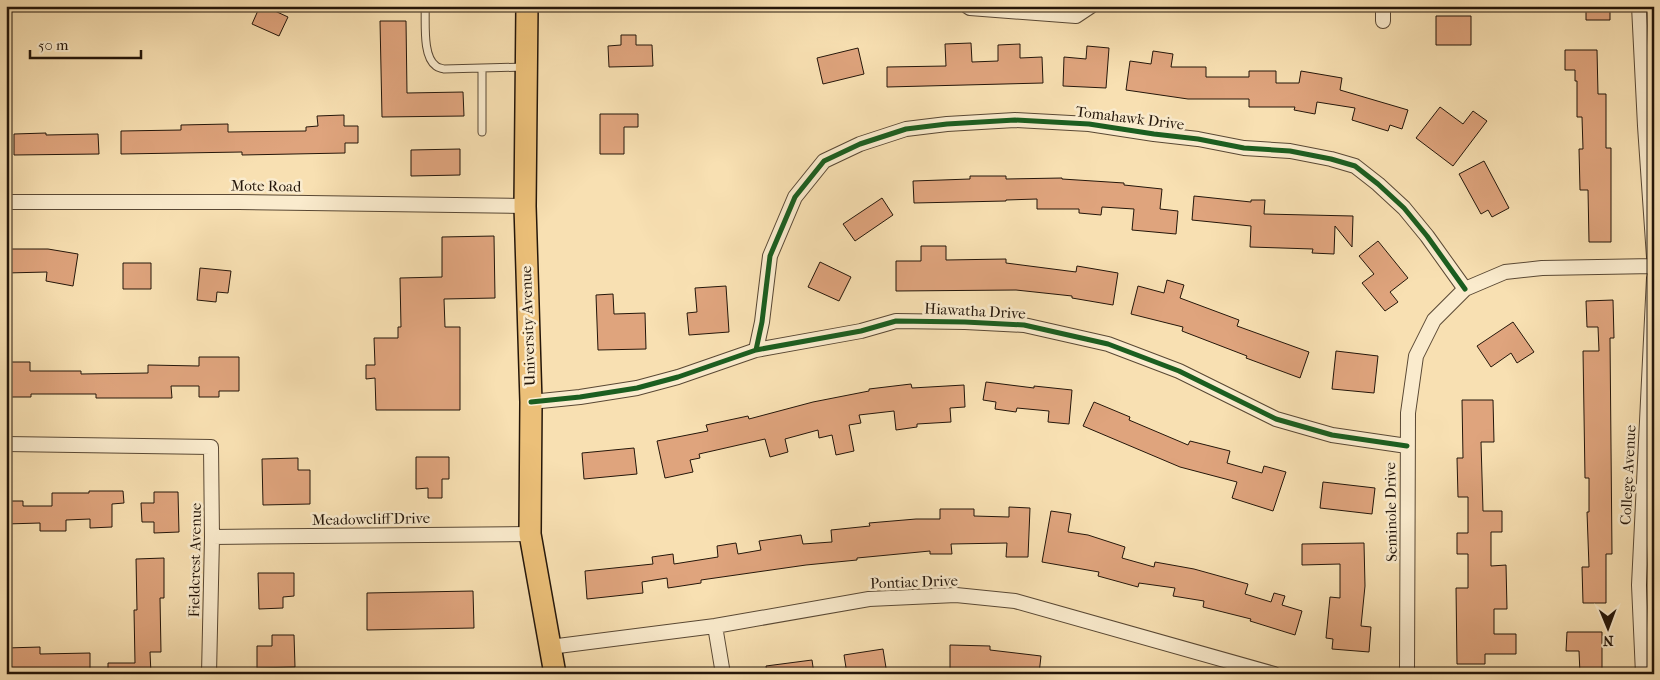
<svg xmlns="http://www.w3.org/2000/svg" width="1660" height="680" viewBox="0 0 1660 680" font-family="'IM FELL French Canon',serif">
<rect width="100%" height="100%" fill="#f8e0b2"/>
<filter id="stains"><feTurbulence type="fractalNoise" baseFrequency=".004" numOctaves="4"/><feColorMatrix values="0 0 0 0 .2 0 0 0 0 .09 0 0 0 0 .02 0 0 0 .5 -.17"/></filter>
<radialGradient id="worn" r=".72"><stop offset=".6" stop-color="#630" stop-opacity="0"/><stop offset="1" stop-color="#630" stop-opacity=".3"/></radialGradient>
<path fill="#dfa47d" stroke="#24160a" d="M260,6H264L288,17L279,36L252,24Z
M1586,6H1610V20H1586Z
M1436,16H1471V45H1436Z
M380,21H406L407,93L463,92L464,116L382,117Z
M621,35H636V45H652L653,66L609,67L608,46L621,45Z
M971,43L972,62L998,61V45L1020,44V58L1042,57L1043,83L887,87V67L946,66L945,44Z
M1087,46L1109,48L1106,88L1063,86L1064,57L1086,59Z
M858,48L864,74L823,84L817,58Z
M1565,50H1597L1598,94H1606V148H1611V242H1589L1588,190H1580L1579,149H1583L1582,117H1577V81H1575V70H1565Z
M1153,51L1173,54L1171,67H1206V77H1249V71H1276V83H1299L1301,71L1342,78L1340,90L1408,110L1402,129L1390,125L1388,131L1352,120L1355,108L1317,102L1315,114L1294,110L1295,107H1249V99H1188L1126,90L1130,61L1151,64Z
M1440,107L1463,124L1473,111L1487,121L1453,166L1416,138Z
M600,114H638V127H624V154H600Z
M344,115V126H358V143H345V153L242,155V152L121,154V131L181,130V125L228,124V132L306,131V127L318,126L317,116Z
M46,133V135L98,134L99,154L14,155V134Z
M460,149V175L411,176V150Z
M1484,161L1509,208L1492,217L1488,210L1481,214L1459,174Z
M970,176H1006V179L1062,178V179L1124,183V185L1162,189L1160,209L1178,211L1176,234L1132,230L1134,209L1102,207L1101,215L1079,213V209H1037V199L1006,200V201L914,203L913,181L970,179Z
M1194,196L1251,202V200H1265L1264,214L1353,216L1352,247L1335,226L1334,254L1312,253L1313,249L1250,247L1251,226L1192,220Z
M882,198L893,215L855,241L843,224Z
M494,236L495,298L444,299L445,327H460V410H376L375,378L366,379V365H375L374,338H398V327H401L400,278L442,277V237Z
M1378,241L1408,278L1390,292L1398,302L1385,311L1362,283L1374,274L1359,256Z
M921,246H946V260L1006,259V263L1076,272L1077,266L1118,273L1113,305L1072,298V296L1016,290L896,291V261H921Z
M6,249H48L78,254L73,286L46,281L47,272L6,273Z
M820,262L851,277L839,301L808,287Z
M123,263H151V289H123Z
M200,268L231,271L228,293L217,292L216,302L197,300Z
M1167,280L1184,285L1180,298L1239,320L1237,326L1309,352L1300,378L1246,358L1247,356L1182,331L1183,327L1131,314L1138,286L1164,293Z
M726,286L729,332L689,335L687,313L697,312L695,288Z
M613,294L614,314L645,313L646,349L598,350L596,295Z
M1613,300L1614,338H1610L1612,554H1606V603H1583L1582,567H1589L1587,512H1589V478H1585L1583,351H1599L1598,327H1587L1586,301Z
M1513,322L1534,352L1517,363L1511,353L1491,367L1477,346Z
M1336,351L1378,356L1374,393L1332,389Z
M199,357H239V391H219V397H199V386H171L172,398H96V394H31V397H8V385H6V362H30V371H81V374L148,373V365L199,366Z
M986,382L1034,388V386L1072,390L1069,424L1048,422L1049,411L1017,408L1016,412L995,409L996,402L983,400Z
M911,384L912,388L964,385L965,407L950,408L951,422L917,424V427L896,430L894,411L859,415L861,423L849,425L854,451L836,455L832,435L819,438L818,430L785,439L788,452L770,457L765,439L699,454L700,458L690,460L693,472L665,478L657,441L708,431L706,425L748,416L749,419L813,402L869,391V389Z
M1462,400H1493L1494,442H1481L1483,511H1502V532H1491V566L1506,565L1507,609H1494V634H1516V654H1485V664H1457L1456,588H1468V554H1457V533H1468V497H1458L1457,458H1463Z
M1094,402L1130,417L1129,420L1188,445L1190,441L1230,451L1227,463L1262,473L1264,466L1286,472L1273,511L1232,498L1237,482L1180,467L1083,426Z
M634,448L637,474L584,479L582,453Z
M416,457H449V479H442V498H428V488L416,489Z
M298,458V470H310V504L263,505L262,459Z
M1323,482L1375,488L1372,514L1320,508Z
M89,491H123L124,503L112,504V527L90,528V519L66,520V531H40V523L6,524V501H23V506H52V493H89Z
M154,492H178L179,532L154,533V522H142L141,503H154Z
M1009,507L1030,508L1028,557H1006L1007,543L951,544L952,554H930V551L857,558V560L806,565L701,580V583L668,588L667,578L642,582L643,593L587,599L585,571L653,564L652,557L673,554L674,564L718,557L717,546L736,543L738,554L761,550L759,541L801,535L803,544L832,542L831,530L870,526L869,523L916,519H940V509H974V516L1009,517Z
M1051,511L1071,514L1068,532L1088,535L1125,547L1122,558L1154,567L1155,562L1194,569L1248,584L1245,594L1271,602L1274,593L1285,596L1282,605L1302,611L1295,635L1250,621L1251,619L1203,607L1204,601L1173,596L1175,588L1139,583L1138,587L1098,576L1099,572L1042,562Z
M1364,543L1365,586L1361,626L1371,627L1369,652L1332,649L1333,639L1326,638L1330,597L1340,598V564L1302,565V544Z
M164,558V598H160L161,652H150L151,674H108V663H135L134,610H137L136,559Z
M258,573H294V596L283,597V608L259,609Z
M473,591L474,628L367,630V593Z
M1567,632H1602V674H1580L1579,651H1566Z
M272,635H294L295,667L257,668V646H272Z
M950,645L990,646V650L1041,656L1039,674H950Z
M40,647V654L90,653V674H51V671H18V674H6V648Z
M883,649L887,674H847L844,655Z
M812,660L814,674H767L766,666Z"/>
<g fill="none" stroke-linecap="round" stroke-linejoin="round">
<defs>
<path id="lane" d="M425,6C426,22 422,56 436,66C438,68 441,68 444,69L525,67
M482,68V132"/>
<path id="street" d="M967,6L970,8L1076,16L1091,6
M1383,6V21
M1639,6L1645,126L1654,257
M6,202H239L525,206
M756,350L762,322L770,256L795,197L824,161L860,144L906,129L947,124L1015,120L1089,124L1154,134L1198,139L1244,148L1290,151L1331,159L1355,166L1378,184L1404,208L1427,236L1465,289
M531,402L580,397L637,388L678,377L756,350L861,331L896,321L965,322L1024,325L1108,344L1179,371L1276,419L1332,435L1407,446
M6,444L211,447L212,537L209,674
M212,537L530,534
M715,626L723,674
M550,647L715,626L869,599L956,595L1015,601L1274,674
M1407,674L1408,413L1416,356L1434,320L1465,289L1505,272L1542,268L1654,266
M1643,674L1639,585L1654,278"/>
<path id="primary" d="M527,6L525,206L531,402L530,534L555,674"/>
</defs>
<use href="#lane" stroke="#594834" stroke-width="9"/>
<use href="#street" stroke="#594834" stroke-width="16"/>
<use href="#primary" stroke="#24160a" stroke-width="24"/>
<use href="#lane" stroke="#faebcd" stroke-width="7"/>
<use href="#street" stroke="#faebcd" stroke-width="14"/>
<use href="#primary" stroke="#ecc079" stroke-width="21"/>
<defs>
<path id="cycleway" d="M756,350L762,322L770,256L795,197L824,161L860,144L906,129L947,124L1015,120L1089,124L1154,134L1198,139L1244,148L1290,151L1331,159L1355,166L1378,184L1404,208L1427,236L1465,289
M531,402L580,397L637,388L678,377L756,350L861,331L896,321L965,322L1024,325L1108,344L1179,371L1276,419L1332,435L1407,446"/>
</defs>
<use href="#cycleway" stroke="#faebcd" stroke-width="8"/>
<use href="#cycleway" stroke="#1b5e20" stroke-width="5"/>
</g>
<g text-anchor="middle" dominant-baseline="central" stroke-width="5" stroke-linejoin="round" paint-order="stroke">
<g font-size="15" fill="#24160a" stroke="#faebcd">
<text transform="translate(1130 118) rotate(7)">Tomahawk Drive</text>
<text transform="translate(266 186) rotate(1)">Mote Road</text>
<text transform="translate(975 311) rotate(3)">Hiawatha Drive</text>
<text transform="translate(528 326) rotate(-92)">University Avenue</text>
<text transform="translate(1628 475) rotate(-87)">College Avenue</text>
<text transform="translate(1391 512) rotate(-91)">Seminole Drive</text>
<text transform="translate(371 519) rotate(-1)">Meadowcliff Drive</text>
<text transform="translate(195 560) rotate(-89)">Fieldcrest Avenue</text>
<text transform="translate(914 582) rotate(-2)">Pontiac Drive</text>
</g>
</g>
<rect width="1660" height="680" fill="none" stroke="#f8e0b2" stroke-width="25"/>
<rect x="8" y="8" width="1645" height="665" fill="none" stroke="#24160a" stroke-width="2.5"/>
<rect x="12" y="12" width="1635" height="655" fill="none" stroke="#24160a"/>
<g transform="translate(1608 628) rotate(179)" stroke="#faebcd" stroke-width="4" paint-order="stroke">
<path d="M0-4L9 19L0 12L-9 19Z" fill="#24160a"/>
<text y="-8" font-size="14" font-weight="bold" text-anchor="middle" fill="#24160a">N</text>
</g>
<path d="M30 50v8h111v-8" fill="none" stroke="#24160a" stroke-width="2.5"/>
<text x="38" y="50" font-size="15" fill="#24160a" stroke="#faebcd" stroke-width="4" paint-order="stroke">50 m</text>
<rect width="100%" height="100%" filter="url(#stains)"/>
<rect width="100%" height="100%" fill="url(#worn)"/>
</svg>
